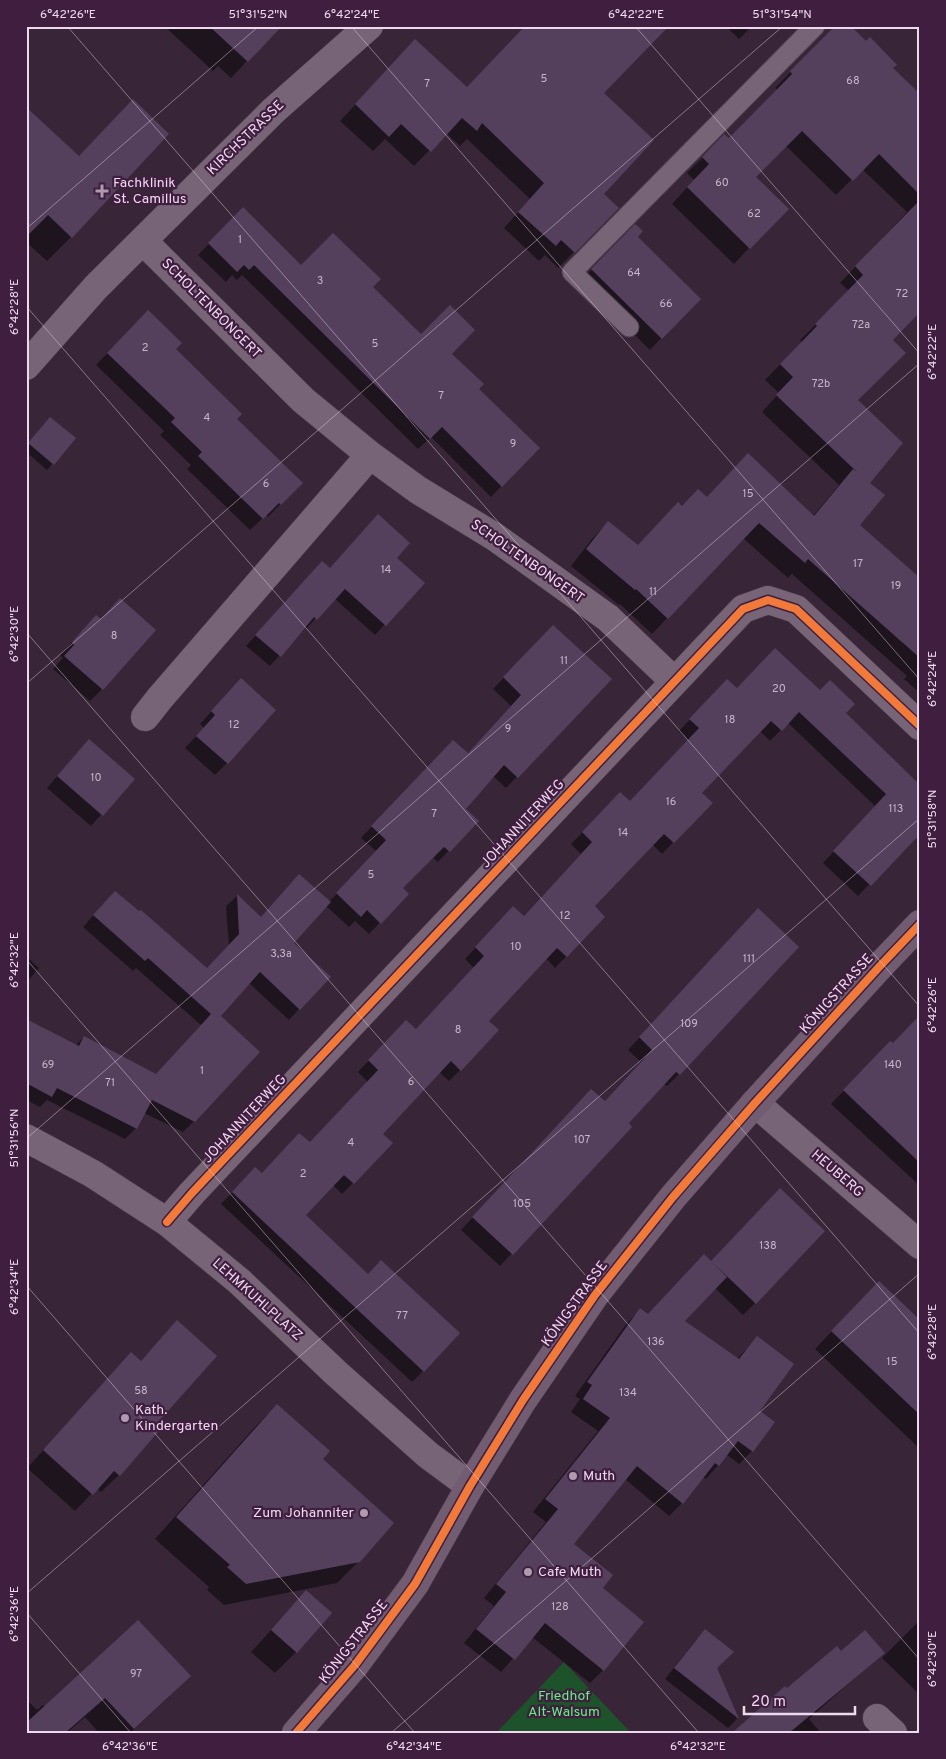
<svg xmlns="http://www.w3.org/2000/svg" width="946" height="1759" viewBox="0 0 946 1759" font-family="Overpass,sans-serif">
<rect width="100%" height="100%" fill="#382638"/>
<path fill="#1e522a" d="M564,1662L631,1733H496Z"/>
<path fill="#0007" d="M164,26H256L247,61L231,78L218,66L213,71Z
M726,26H752L739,39Z
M836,26L892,68L920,96V252L891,340L856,400L869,483L858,526L920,579V693L904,679L907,676L792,574L788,578L743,538L652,634L620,604L619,605L571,566L592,539L608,523L637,546L682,507L706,498L813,516L839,485L762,412L779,393L765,380L802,342L800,340L849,291L840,283L907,212L862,169L836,195L786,146L754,177L749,248L734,264L672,204L694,180L687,173L724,136L728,140L778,90L775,88Z
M400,56L466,88L602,93V194L617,208L558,268L545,255L539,261L504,228L530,199L467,139L460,146L446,133L414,166L385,139L373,151L340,121Z
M26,108L71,237L47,261L26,242Z
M243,209L301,267L371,287L421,336L451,354L477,389L538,448L491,497L431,437L418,449L242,275L237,280L232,275L226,282L198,255Z
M635,226L636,237L699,299L650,350L580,281Z
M136,323L175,349L235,419L301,483L268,517L266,515L250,530L187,469L191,465L160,435L164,431L96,365Z
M45,424L74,439L47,470L26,452V446Z
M395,558L423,583L375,635L334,598L306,629L305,627L270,666L246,646L312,573Z
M96,617L102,689L90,701L53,669L63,658L60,655Z
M553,627L610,679L506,788L493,776L464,809L477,821L438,862L432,857L401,888L407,894L369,934L355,921L349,927L326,906L293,943L299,1009L289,1020L249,983L220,1016L194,1121L183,1132L144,1113L136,1128L125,1139L47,1100L40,1107L26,1100V1020L75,1046L84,1037L156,1075L201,1025L136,968L133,971L83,927L104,903L207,969L229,946L226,906L237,896L260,918L329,902L376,851L361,838L442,752L467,754L511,706L493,689Z
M727,681L737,690L844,714L920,832L858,896L823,863L875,806L788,723L770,741L760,731L700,793L711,803L662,854L653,845L593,907L604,917L555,968L546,958L487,1021L460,1070L449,1081L439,1072L381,1135L353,1183L342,1194L333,1185L304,1215L423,1371L412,1382L221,1204L255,1169L262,1175L310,1144L368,1082L358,1072L395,1033L416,1031L474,968L465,959L502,919L523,917L581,854L571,844L620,794L629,803L688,740L679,731Z
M229,692L227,763L215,775L185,748L204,728L200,724Z
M78,752L133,779L91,826L47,788Z
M746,922L679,1074L667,1086L664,1084L627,1123L630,1127L500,1266L461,1230L579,1102H604L641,1062L628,1050Z
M26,956L39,968L26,983Z
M878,1055L920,1121V1186L831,1104Z
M768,1202L755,1303L743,1315L715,1288L683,1322L737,1359L757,1338L758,1411L752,1451L739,1464L727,1455L706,1479L703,1477L682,1503L669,1516L625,1479L573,1544L601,1589L642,1622L603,1670L590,1683L532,1637L501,1672L464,1643L494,1606L484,1598L546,1522L533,1512L598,1431L571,1412L580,1399L575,1396L627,1323L640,1310L648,1315L711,1263Z
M861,1300L920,1322V1449L815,1349Z
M177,1322L158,1421L119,1475L101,1492L97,1488L75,1511L27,1468L131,1354L140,1362Z
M277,1405L321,1459L359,1561L337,1583L224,1605L207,1590L209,1587L155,1539L255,1427Z
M306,1592L296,1652L275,1673L251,1652Z
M920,1620V1695L882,1658Z
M138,1621L170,1696L130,1733H99L85,1717L67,1733H26V1699L37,1710L43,1705L45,1708Z
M705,1631L715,1669L737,1719L728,1728L665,1679L695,1641Z
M884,1652L809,1719L821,1733H734L786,1690L841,1653Z"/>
<path fill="#54405d" d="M209,26H282L248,62Z
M525,26H669L604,93L654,140L604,194L619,208L575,253L561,240L556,246L518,212L544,183L482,123L477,131L462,118L431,152L401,124L389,137L355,104L415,39L467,87Z
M835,26H851L866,41L870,37L897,65L893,68L920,94V195L879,154L853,181L802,131L756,177L789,209L750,249L687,187L709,164L702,157L724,134L729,138L792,74L790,71Z
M133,99L169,134L72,238L48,215L26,237V107L79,156Z
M920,200V312L893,340L906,353L858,400L903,443L870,483L885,495L860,525L920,578V658L808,559L805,563L759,523L668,619L636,589L635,590L586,549L608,521L638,545L678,502L682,506L698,489L707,497L748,453L814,516L853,469L858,473L776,395L793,377L780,364L817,326L815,324L863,275L855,266Z
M243,207L301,265L333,233L381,279L373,287L421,334L450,305L475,330L452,354L484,384L479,389L540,448L502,487L442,427L430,439L254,265L249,270L244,265L237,272L208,243Z
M635,224L643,231L638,237L701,299L662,339L591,269Z
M148,310L182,343L176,349L242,414L237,419L303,483L281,505L279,503L263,519L198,456L202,452L171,422L175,418L107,353Z
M50,417L76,438L54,465L28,443Z
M378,514L410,543L397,558L425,583L386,626L345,589L317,620L314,617L281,657L255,635L322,561L330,568Z
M120,598L156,630L103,690L64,656L74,645L72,642L96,615L101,619Z
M553,625L612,679L518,778L504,765L466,809L479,821L450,852L444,847L403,888L409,894L381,924L367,910L361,917L336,893L386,840L371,826L453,740L468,753L521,695L503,677Z
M775,648L820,690L830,680L855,704L846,713L920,785V834L871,886L833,851L886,794L799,712L782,731L771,721L702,793L713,803L674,843L664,834L595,906L605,917L567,957L557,948L489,1021L499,1030L461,1071L451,1061L383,1134L393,1143L354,1184L344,1175L306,1215L368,1274L381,1260L460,1333L424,1372L232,1192L255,1167L262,1173L299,1133L310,1142L378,1070L368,1060L406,1020L416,1029L484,956L475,947L513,906L524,916L592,842L582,832L620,792L630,801L699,728L689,719L727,679L737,688Z
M241,678L276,710L228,764L196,736L215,715L211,711Z
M89,739L135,779L103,816L57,776Z
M299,874L331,902L294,943L331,977L300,1010L260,972L221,1016L260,1052L195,1122L152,1100L137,1129L57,1088L52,1097L26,1083V1019L79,1046L84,1036L156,1074L211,1014L148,958L145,961L93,915L115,891L139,911L141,910L207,968L239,934L237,894L261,917Z
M758,908L799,947L680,1075L676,1072L629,1123L632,1127L513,1255L472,1217L591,1089L605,1101L652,1050L639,1037Z
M920,1015V1163L843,1090L890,1041L893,1043Z
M780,1188L825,1231L756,1304L711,1261Z
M704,1254L727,1277L685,1321L739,1359L757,1336L794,1364L760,1411L775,1422L753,1452L738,1441L719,1466L715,1463L683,1504L637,1466L574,1544L613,1575L603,1588L644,1622L604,1671L545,1623L515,1660L476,1629L506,1592L496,1584L558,1509L545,1499L610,1418L583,1399L592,1385L587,1382L640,1308L648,1314Z
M879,1281L920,1320V1415L831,1331Z
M177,1320L217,1356L159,1421L164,1425L120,1476L114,1471L93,1495L43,1450L131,1352L141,1361Z
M277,1404L330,1451L323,1459L394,1523L360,1562L246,1584L227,1567L230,1565L176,1517Z
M306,1590L332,1613L297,1653L271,1630Z
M138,1620L191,1676L134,1729L105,1698L65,1733H26V1723Z
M705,1629L734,1652L717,1668L739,1719L674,1668Z
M865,1630L885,1653L789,1733H732L785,1686L787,1688L837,1646L841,1651Z"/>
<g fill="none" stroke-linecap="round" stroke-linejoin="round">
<defs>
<path id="lane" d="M629,327L572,272L815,26"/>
<path id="street" d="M143,241L303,400L370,455L418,490L495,537L608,618L674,681
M26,366L96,287L273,111L369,26
M145,717L160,698L370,455
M755,1103L920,1245
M26,1138L93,1174L167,1222L239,1281L336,1373L428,1455L470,1486
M167,1222L192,1193L743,609L768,600L796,609L920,726
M877,1718L893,1733"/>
<path id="secondary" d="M296,1733L355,1665L415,1584L470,1486L523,1400L595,1295L673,1197L755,1103L880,966L920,924"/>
</defs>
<use href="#lane" stroke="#504150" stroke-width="21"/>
<use href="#street" stroke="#504150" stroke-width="29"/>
<use href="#secondary" stroke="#504150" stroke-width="29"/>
<use href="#lane" stroke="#776477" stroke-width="19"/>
<use href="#street" stroke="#776477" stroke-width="28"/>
<use href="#secondary" stroke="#715c71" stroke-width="28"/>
<defs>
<path id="cycleway" d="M167,1222L192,1193L743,609L768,600L796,609L920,726
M296,1733L355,1665L415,1584L470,1486L523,1400L595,1295L673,1197L755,1103L880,966L920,924"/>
</defs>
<use href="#cycleway" stroke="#401e40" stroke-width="11"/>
<use href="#cycleway" stroke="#f17a3a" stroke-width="8"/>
</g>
<path fill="none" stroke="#efd9ee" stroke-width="1" stroke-opacity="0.45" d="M67,26L920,1007M351,26L920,680M635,26L920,354M919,26L920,27M26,229L259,26M26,306L920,1334M26,632L920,1660M26,684L783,26M26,959L699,1733M26,1139L920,363M26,1285L415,1733M26,1594L920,818M26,1612L131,1733M391,1733L920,1273M914,1733L920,1728"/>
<g fill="#af9aae" stroke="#401e40" stroke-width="2">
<path d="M99.5 183.5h5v5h5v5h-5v5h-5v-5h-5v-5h5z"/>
<circle cx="125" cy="1418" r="5"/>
<circle cx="573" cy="1476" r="5"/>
<circle cx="364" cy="1513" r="5"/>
<circle cx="528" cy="1572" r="5"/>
</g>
<g text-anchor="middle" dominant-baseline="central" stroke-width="4.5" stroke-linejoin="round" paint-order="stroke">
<g font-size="11" fill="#c8b3ca">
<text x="544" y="79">5</text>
<text x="853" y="81">68</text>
<text x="427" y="84">7</text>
<text x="722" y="183">60</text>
<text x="754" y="214">62</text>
<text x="240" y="240">1</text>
<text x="634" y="273">64</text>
<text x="320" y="281">3</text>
<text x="902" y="294">72</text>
<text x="666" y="304">66</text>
<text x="861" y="325">72a</text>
<text x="375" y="344">5</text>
<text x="145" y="348">2</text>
<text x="821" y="384">72b</text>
<text x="441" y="396">7</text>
<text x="207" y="418">4</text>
<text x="513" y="444">9</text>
<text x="266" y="484">6</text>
<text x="748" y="494">15</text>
<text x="858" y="564">17</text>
<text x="386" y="570">14</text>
<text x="896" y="586">19</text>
<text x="653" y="592">11</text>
<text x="114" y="636">8</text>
<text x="564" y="661">11</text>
<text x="779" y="689">20</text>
<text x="730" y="720">18</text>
<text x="234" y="725">12</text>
<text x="508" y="729">9</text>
<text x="96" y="778">10</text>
<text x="671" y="802">16</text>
<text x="896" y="809">113</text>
<text x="434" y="814">7</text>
<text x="623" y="833">14</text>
<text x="371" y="875">5</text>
<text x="565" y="916">12</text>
<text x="516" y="947">10</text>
<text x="281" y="954">3,3a</text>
<text x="749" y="959">111</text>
<text x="689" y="1024">109</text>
<text x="458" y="1030">8</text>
<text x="48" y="1065">69</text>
<text x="893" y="1065">140</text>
<text x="202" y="1071">1</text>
<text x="411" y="1082">6</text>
<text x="110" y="1083">71</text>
<text x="582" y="1140">107</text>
<text x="351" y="1143">4</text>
<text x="303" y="1174">2</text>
<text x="522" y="1204">105</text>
<text x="768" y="1246">138</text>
<text x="402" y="1316">77</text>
<text x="656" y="1342">136</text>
<text x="892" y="1362">15</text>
<text x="141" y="1391">58</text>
<text x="628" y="1393">134</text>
<text x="560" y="1607">128</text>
<text x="136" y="1674">97</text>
</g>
<g font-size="14" fill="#efd9ee" stroke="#401e40">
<text transform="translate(246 138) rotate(-44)">KIRCHSTRASSE</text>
<text transform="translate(211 309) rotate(45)">SCHOLTENBONGERT</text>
<text transform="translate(527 562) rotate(35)">SCHOLTENBONGERT</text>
<text transform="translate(523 824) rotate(-47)">JOHANNITERWEG</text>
<text transform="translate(837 994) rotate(-48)">KÖNIGSTRASSE</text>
<text transform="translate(245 1119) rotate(-47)">JOHANNITERWEG</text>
<text transform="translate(837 1174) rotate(41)">HEUBERG</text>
<text transform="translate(257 1300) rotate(42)">LEHMKUHLPLATZ</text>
<text transform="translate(575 1304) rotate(-54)">KÖNIGSTRASSE</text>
<text transform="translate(354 1642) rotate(-52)">KÖNIGSTRASSE</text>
</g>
<g font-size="14" fill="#efd9ee" stroke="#401e40" text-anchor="start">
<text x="113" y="183">Fachklinik<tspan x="113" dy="16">St. Camillus</tspan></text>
<text x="135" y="1410">Kath.<tspan x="135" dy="16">Kindergarten</tspan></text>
<text x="583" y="1476">Muth</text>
<text x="354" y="1513" text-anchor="end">Zum Johanniter</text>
<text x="538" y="1572">Cafe Muth</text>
</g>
<g font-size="14" fill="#61f17f" stroke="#401e40">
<text x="564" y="1696">Friedhof<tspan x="564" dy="16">Alt-Walsum</tspan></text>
</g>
</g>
<rect width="946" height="1759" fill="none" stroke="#401e40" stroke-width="55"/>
<path d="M744 1706v8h111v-8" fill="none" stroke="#efd9ee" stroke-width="2.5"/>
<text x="751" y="1706" font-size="15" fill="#efd9ee" stroke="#401e40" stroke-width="4" paint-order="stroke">20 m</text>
<rect x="28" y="28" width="890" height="1704" fill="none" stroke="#efd9ee" stroke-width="2"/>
<g font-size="12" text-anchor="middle" fill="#efd9ee">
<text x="68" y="18">6°42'26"E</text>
<text x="258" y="18">51°31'52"N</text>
<text x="352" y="18">6°42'24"E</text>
<text x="636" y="18">6°42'22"E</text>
<text x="782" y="18">51°31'54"N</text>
<text transform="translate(14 307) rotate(-90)" y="4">6°42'28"E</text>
<text transform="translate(932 352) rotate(-90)" y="4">6°42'22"E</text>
<text transform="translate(14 634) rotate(-90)" y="4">6°42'30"E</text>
<text transform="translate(932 679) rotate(-90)" y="4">6°42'24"E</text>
<text transform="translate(932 819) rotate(-90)" y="4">51°31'58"N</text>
<text transform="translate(14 960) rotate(-90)" y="4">6°42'32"E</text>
<text transform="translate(932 1005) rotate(-90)" y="4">6°42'26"E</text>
<text transform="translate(14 1138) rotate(-90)" y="4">51°31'56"N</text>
<text transform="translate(14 1287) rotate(-90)" y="4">6°42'34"E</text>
<text transform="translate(932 1332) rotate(-90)" y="4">6°42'28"E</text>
<text transform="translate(14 1614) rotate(-90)" y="4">6°42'36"E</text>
<text transform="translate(932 1659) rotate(-90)" y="4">6°42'30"E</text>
<text x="130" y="1750">6°42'36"E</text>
<text x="414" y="1750">6°42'34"E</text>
<text x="698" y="1750">6°42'32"E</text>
</g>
</svg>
